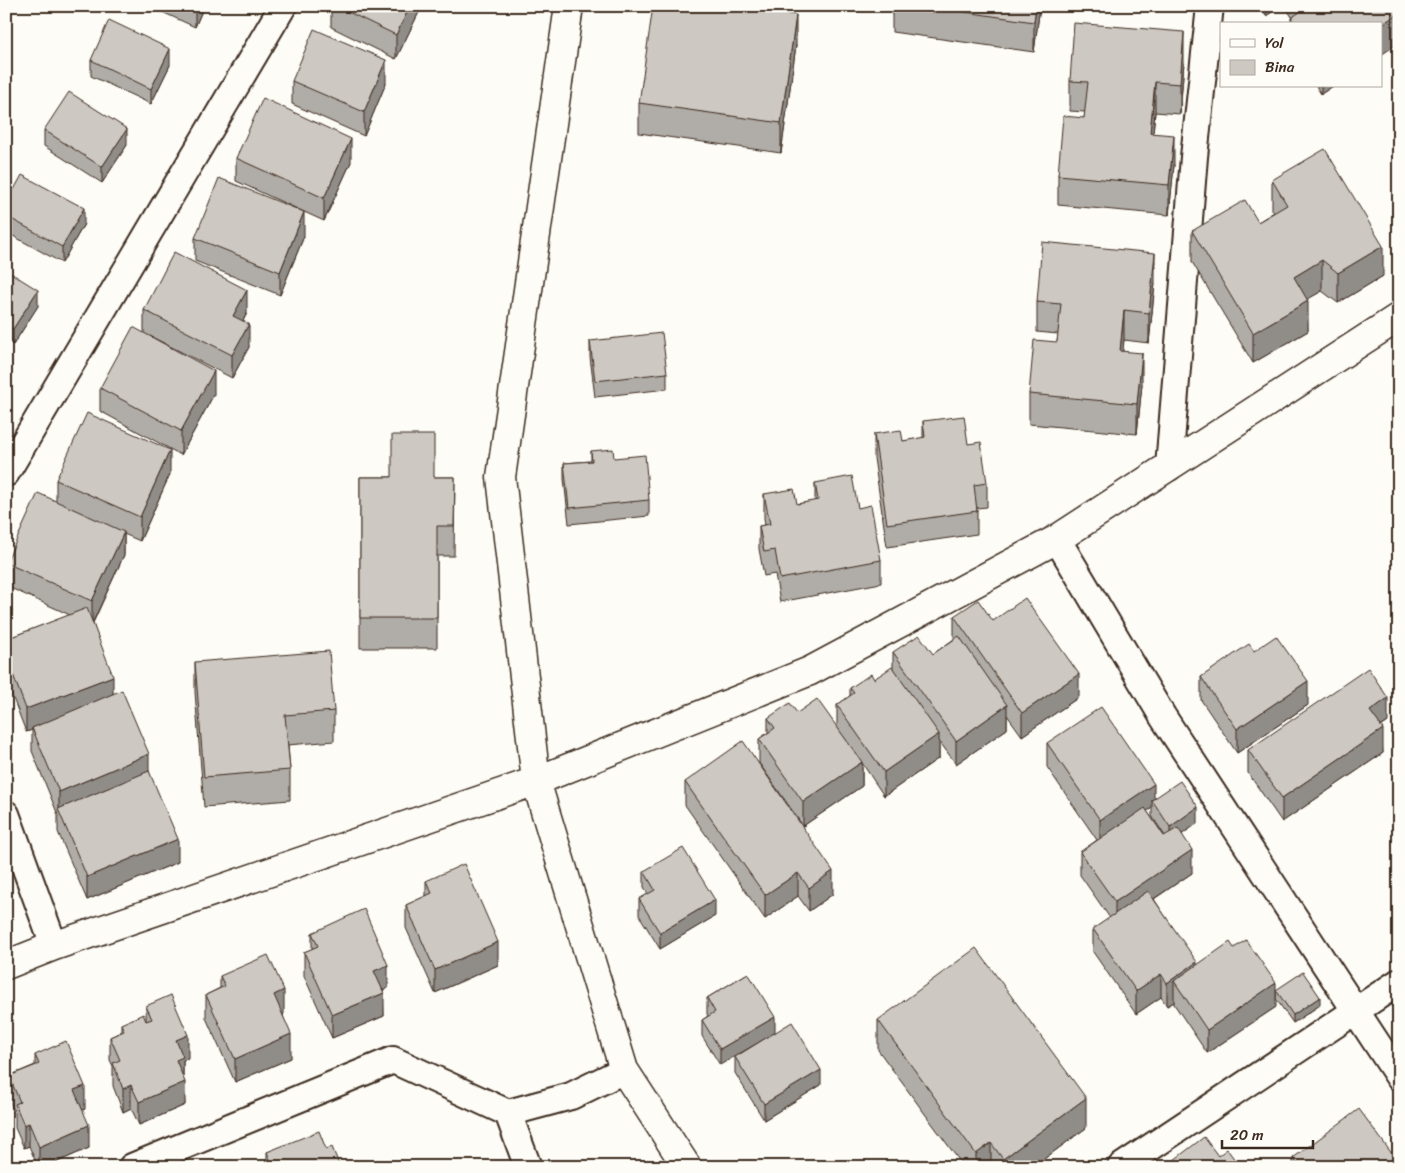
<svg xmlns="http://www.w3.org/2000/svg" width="1405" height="1173" viewBox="0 0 1405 1173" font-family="Sriracha,sans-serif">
<rect width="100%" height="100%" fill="#fdfcf7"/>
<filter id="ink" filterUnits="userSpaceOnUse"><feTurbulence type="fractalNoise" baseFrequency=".02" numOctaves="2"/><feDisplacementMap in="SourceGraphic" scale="10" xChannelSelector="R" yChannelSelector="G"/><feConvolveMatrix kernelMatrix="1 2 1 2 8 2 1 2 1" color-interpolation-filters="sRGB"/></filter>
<g filter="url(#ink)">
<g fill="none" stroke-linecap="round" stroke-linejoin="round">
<defs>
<path id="street" d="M1169,467L1194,157L1210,6
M6,473L283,6
M1057,539L1163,717L1399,1077
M6,814L54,946
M508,1113L571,1096L624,1070
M132,1167L393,1060L508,1113L528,1167
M1121,1167L1399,982"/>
<path id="secondary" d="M569,6L501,477L536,781L624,1070L687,1167
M6,965L54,946L536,781L810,671L1057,539L1399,317"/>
</defs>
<use href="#street" stroke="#3b2a1e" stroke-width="30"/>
<use href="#secondary" stroke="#3b2a1e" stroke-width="31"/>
<use href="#street" stroke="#fdfcf7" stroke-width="26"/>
<use href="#secondary" stroke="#fdfcf7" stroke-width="28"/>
</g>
<path fill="#b0aca7" stroke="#3b2a1e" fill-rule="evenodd" d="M149,6H204L195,27Z
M331,6H422L396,59L331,27Z
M892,6H1040L1034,52L892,32Z
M1259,6H1281L1266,16Z
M1285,6H1399L1381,24H1291V18L1292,17Z
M796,45L781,153L639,133V103Z
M91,60L170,65L151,104L91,76Z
M1184,62L1180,114L1155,112L1153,133L1174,165L1169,215L1058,205V175L1084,118L1085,112L1070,111V81Z
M292,81L386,83L364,136L292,104Z
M1316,86H1333L1321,94Z
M44,130L127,145L102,183L44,146Z
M236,158L351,162L324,221L236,181Z
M1272,180L1383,276L1338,303L1322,291L1307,299L1308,331L1253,363L1192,262V231L1258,222L1274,212L1272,210Z
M6,204L84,224L62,263L6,232Z
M304,236L280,295L195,261V238Z
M6,270L38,306L13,345L6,341Z
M1155,283L1149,343L1124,340L1122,352L1142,384L1137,434L1029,424V394L1057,342L1058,334L1037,332V302Z
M144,310L247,313L243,321L249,347L232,378L150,336L214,394L181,455L100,411V388L144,333Z
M590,341L667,373V389L595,397L590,357Z
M923,421L968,444L987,483V507L977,508V534L887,547L874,458V434L903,441L923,438Z
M591,451L614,458L649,500V516L569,524L564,479V463L591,461Z
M170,474L140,541L124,534V555L93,623L113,693L149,771L178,862L87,900L58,832V815L32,751V730L26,732L6,680V639L70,615L6,586V563L56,501V480Z
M360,477H455L454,556H437V648H360Z
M815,483L858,508L881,560V583L780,602L775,574L764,576L759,549V526L765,525L764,518V494L797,504L815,501Z
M954,616L993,621L1079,697L1022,736L1007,715V729L956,764L939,741V758L884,796L862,763V786L803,826L759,763V739L768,733V718L797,713L837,727V705L850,696V688L874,679L893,669V652L933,654L954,639Z
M1254,651L1308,705L1237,753L1201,700V677Z
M195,662L334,711V741L288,745L290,770V800L204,807L195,692Z
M1388,722L1381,727L1383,753L1282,822L1248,773V750Z
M1047,743L1154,799L1198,823L1182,834L1192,873L1154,899L1197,965L1276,1007L1207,1053L1174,1004V1002L1167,1006L1161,997L1136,1014L1093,952V929L1110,918L1080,875V852L1097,840L1047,767ZM1152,808V816L1165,836H1164L1147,811Z
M685,782L833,894L809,911L798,896L765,919L685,805Z
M644,871L715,916L660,949L639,915V899L648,894L644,887Z
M426,881L498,965L435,993L406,928V905L426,896Z
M312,933L388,988L383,990L384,1016L332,1038L304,976V952L312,949Z
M748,973L720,1065L702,1036V1020L708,1016L707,1014V998Z
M220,976L284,1014H283L291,1058L235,1082L206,1018V995L220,988Z
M1276,990L1320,1005L1293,1023L1276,999Z
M146,1006L188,1059L183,1060V1077L185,1105L139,1125L131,1108L123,1112L113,1086V1066L110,1060V1037L121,1032V1024L146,1021Z
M878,1020L1086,1128L1033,1167H964L878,1050Z
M35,1055L85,1109L82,1110L89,1148L46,1167H38L29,1146L24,1148L15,1128V1113L9,1100V1076L35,1065Z
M735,1057L821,1085L764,1120L735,1073Z
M326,1149L340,1167H267V1152Z
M1293,1158L1398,1167H1293Z"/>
<path fill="#908c88" stroke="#3b2a1e" d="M197,6H204L195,27V11Z
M410,6H422L396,59V35Z
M1036,6H1040L1034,52V22Z
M1266,6H1281L1266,16Z
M1399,13V43L1381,55V25Z
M796,15V45L781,153V123Z
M1184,32V62L1180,114V84Z
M170,49V65L151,104V89Z
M386,60V83L364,136V112Z
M1155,82V112L1150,163V133Z
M1321,86H1333L1321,94Z
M127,129V145L102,183V167Z
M1174,135V165L1169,215V185Z
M351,139V162L324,221V198Z
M84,208V224L62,263V247Z
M304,212V236L280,295V272Z
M1383,246V276L1338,303V273Z
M1155,253V283L1149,343V313Z
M1322,260V291L1294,307V277Z
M38,290V306L13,345V329Z
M247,290V313L233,339V316Z
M1308,301V331L1253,363V333Z
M1124,310V340L1120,382V351Z
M249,324V347L232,378V355Z
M1142,353V384L1137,434V404Z
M214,371V394L181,455V431Z
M170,450V474L140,541V517Z
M124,532V555L92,624V601Z
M1079,674V697L1022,736V713Z
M113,676V700L32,728V730L26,732V709Z
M1308,681V705L1237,753V729Z
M1388,698V722L1370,734V711Z
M1007,705V729L956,764V741Z
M1383,729V753L1282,822V798Z
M939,734V758L884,796V772Z
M149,754V777L59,810V792Z
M862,762V786L803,826V802Z
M1154,784V803L1152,800V808L1100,844V820Z
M1198,807V823L1170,843V827Z
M178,839V862L87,900V877Z
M1192,850V873L1115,925V902Z
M833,871V894L809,911V888Z
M798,873V896L765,919V895Z
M715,900V916L660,949V933Z
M498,942V965L435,993V970Z
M1197,962V985L1174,981V1002L1167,1006V983Z
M388,965V988L374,994V971Z
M1161,974V997L1136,1014V991Z
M1276,983V1007L1207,1053V1030Z
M284,990V1014L274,1018V995Z
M384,993V1016L332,1038V1015Z
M1320,997V1005L1293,1023V1015Z
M775,1017V1033L720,1065V1049Z
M291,1034V1058L235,1082V1059Z
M188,1035V1059L183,1060V1080L176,1083V1040Z
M821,1070V1085L764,1120V1104Z
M185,1082V1105L139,1125V1102Z
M131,1085V1108L123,1112V1089Z
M85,1086V1109L74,1113V1090Z
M1086,1098V1128L1033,1167H1003V1159Z
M29,1123V1146L24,1148V1125Z
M89,1125V1148L46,1167H39V1147Z
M991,1143V1167H976V1154Z
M1398,1162V1167H1392Z"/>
<path fill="#cdc8c2" stroke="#3b2a1e" d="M185,6H197L195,11Z
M336,6H410L396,35Z
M653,6H734L796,15L781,123L639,103Z
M924,6H1036L1034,22Z
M1305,6H1399V13L1381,25V24H1295L1291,18L1306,8Z
M109,20L170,49L151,89L91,60Z
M1074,23L1184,32L1180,84L1155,82L1150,133L1174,135L1169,185L1058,175L1063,116L1084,118L1088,82L1070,81Z
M314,29L386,60L364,112L292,81Z
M69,92L127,129L102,167L44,130Z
M263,98L351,139L324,198L236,158Z
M1325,149L1383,246L1338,273L1322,260L1294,277L1308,301L1253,333L1192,231L1245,200L1258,222L1287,205L1272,180Z
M22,175L84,208L62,247L6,216V204Z
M219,178L304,212L280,272L195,238Z
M1042,242L1155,253L1149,313L1124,310L1120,351L1142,353L1137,404L1029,394L1034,340L1057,342L1061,304L1037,302Z
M174,252L247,290L233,316L249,324L232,355L144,310Z
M6,270L38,290L13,329L6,325Z
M133,327L214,371L181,431L100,388Z
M662,333L667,373L595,381L590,341Z
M87,413L170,450L140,517L56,480Z
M964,416L968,444L981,442L987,483L974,485L977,511L887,524L874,434L901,430L903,441L925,437L923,421Z
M392,435H434V477H455L454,526H437V618H360V477H392Z
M613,449L614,458L645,455L649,500L569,508L564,463L592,461L591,451Z
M852,476L858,508L871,505L881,560L780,579L775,550L764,552L759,526L770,524L764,494L794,489L797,504L818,500L815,483Z
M38,493L124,532L92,601L6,563Z
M1025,598L1079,674L1022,713L954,616L978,600L993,621Z
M87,608L113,676L26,709L6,656V639Z
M919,635L933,654L959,636L1007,705L956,741L893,652Z
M1276,636L1308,681L1237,729L1201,677L1249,644L1254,651Z
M329,651L334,711L285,715L290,770L204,777L195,662Z
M892,667L939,734L884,772L837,705L854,693L850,688L871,674L874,679Z
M1368,668L1388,698L1370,711L1383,729L1282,798L1248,750Z
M122,690L149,754L59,792L32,728Z
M817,699L862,762L803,802L759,739L775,728L768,718L790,703L797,713Z
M1101,707L1154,784L1100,820L1047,743Z
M743,741L833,871L809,888L798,873L765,895L685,782Z
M149,771L178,839L87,877L58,809Z
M1180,781L1198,807L1170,827L1152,800Z
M1145,808L1164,836L1178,828L1192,850L1115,902L1080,852Z
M683,848L715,900L660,933L639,899L655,890L644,871Z
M464,864L498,942L435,970L406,905L432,893L426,881Z
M1148,891L1197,962L1167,983L1161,974L1136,991L1093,929Z
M364,909L388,965L374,971L384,993L332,1015L304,952L318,946L312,933Z
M1246,940L1276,983L1207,1030L1174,981L1230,942L1234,948Z
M976,948L1086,1098L1003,1159L991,1143L976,1154L878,1020Z
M268,955L284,990L274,995L291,1034L235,1059L206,995L225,986L220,976Z
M1303,972L1320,997L1293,1015L1276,990Z
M748,973L775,1017L720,1049L702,1020L715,1012L707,998Z
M171,995L188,1035L176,1040L183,1057L176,1060L185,1082L139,1102L131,1085L123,1089L113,1063L120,1060L110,1037L124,1031L121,1024L143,1014L146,1021L152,1019L146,1006Z
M792,1022L821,1070L764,1104L735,1057Z
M66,1041L85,1086L74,1090L89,1125L39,1147L29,1123L24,1125L15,1104L20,1102L9,1076L39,1064L35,1055Z
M1359,1109L1398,1162L1392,1167H1300L1293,1158Z
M319,1131L326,1149L332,1147L340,1167H273L267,1152Z
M1204,1137L1218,1156L1227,1149L1240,1167H1165Z
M857,1163L860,1167H852Z"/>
</g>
<rect width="1405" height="1173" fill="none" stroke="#fdfcf7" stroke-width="25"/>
<rect x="12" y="12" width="1380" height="1148" fill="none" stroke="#3b2a1e" stroke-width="2" filter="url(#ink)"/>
<rect x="1220" y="22" width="162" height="65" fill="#fdfcf7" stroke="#afa8a0"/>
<rect x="1230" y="39" width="25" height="8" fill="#fdfcf7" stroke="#afa8a0"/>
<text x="1265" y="48" font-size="15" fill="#3b2a1e">Yol</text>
<rect x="1230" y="60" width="25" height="15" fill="#cdc8c2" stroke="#afa8a0"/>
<text x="1265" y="72" font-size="15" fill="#3b2a1e">Bina</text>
<path d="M1222 1140v8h91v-8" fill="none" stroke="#3b2a1e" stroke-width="2.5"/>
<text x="1230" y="1140" font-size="15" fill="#3b2a1e" stroke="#fdfcf7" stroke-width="4" paint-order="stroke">20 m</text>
</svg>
